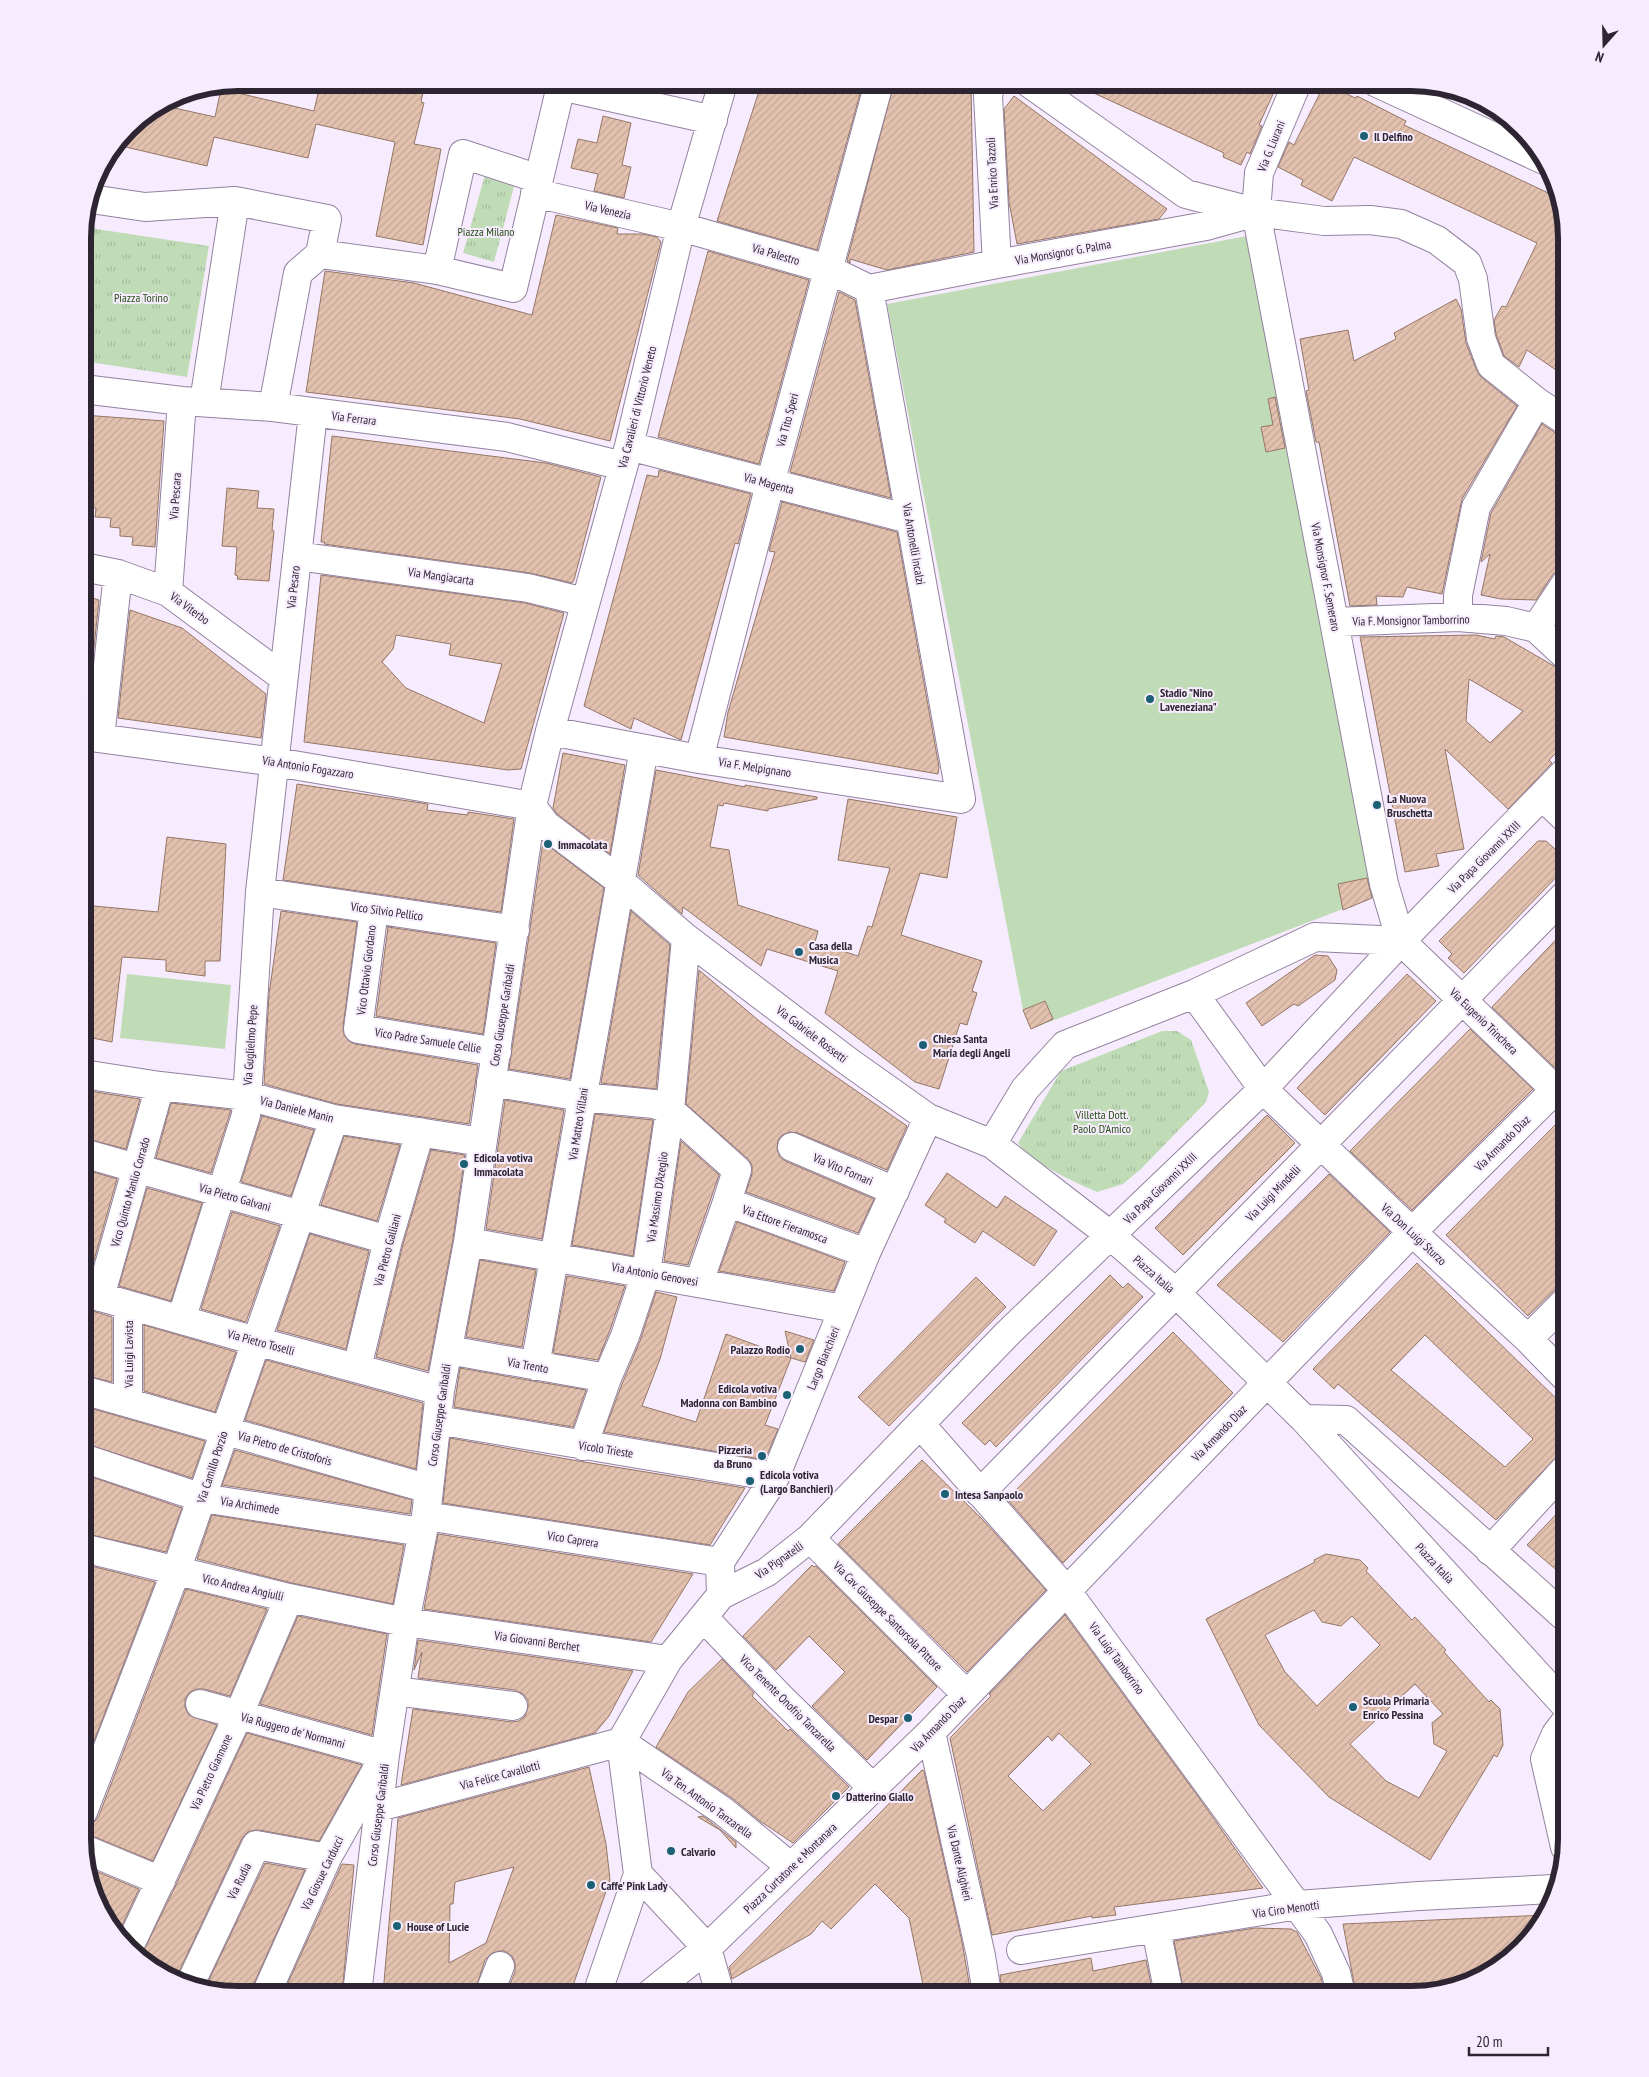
<svg xmlns="http://www.w3.org/2000/svg" width="1649" height="2077" viewBox="0 0 1649 2077" font-family="'PT Sans Narrow',sans-serif">
<defs>
<pattern id="park-tufts" width="24" height="20" patternUnits="userSpaceOnUse" patternTransform="scale(1.25)"><rect width="24" height="20" fill="#c0dcb7"/><path d="M3 7l-1-3M5 7V3M7 7l1-3M15 17l-1-3M17 17v-4M19 17l1-3" fill="none" stroke="#a5bd9e"/></pattern>
<pattern id="building-hatch" width="6" height="6" patternUnits="userSpaceOnUse" patternTransform="scale(1.25)"><rect width="6" height="6" fill="#e3c1af"/><path d="M-1 1l2-2M0 6l6-6M5 7l2-2" fill="none" stroke="#c3a697"/></pattern>
</defs>
<rect width="100%" height="100%" fill="#f7ecfe"/>
<path fill="url(#park-tufts)" d="M485,175L515,183L494,262L463,253Z
M83,227L209,246L187,377L83,361Z
M1162,1031H1177L1191,1040L1209,1092L1206,1102L1141,1169L1123,1184L1097,1192C1074,1182 1032,1163 1018,1143L1061,1071Z"/>
<path fill="#c0dcb7" d="M1247,236L1374,897L1031,1029L1023,1010L1001,896L887,304Z
M127,974L231,985L225,1049L120,1038Z"/>
<path fill="url(#building-hatch)" stroke="#957666" fill-rule="evenodd" d="M334,83H425L421,102L424,103L414,144L441,149L423,245L376,236L395,142L316,124L308,158L214,137L207,166L117,145L135,121L161,105L215,117L221,89L314,111L320,85L333,87Z
M764,83H863L817,250L717,221L759,91Z
M894,83H971L974,252L887,270L850,259V263L847,261Z
M1072,83H1278L1259,125L1262,126L1250,154L1247,152L1241,165L1223,157L1224,153Z
M1325,83L1355,98L1357,96L1406,121L1404,125L1561,199L1566,238V294L1558,310L1566,316V377L1527,350L1519,367L1504,356L1496,334L1494,320L1502,306L1506,307L1537,243L1354,157L1332,201L1301,185L1303,180L1278,167L1289,142L1294,145Z
M1014,96L1167,209L1159,219L1017,244L1009,202L1004,109Z
M603,116L631,123L622,165L631,167L624,198L594,191L598,174L571,168L578,139L597,143Z
M556,215L618,228L617,234H642L657,237L661,242L610,441L520,419L306,392L325,271L414,283L532,315Z
M708,251L809,280L759,464L658,437Z
M839,292L855,300L891,498L790,472Z
M1456,299L1461,309L1466,343L1477,371L1481,377L1517,406L1462,499L1442,594L1407,587L1403,597L1376,596L1377,605L1350,606L1319,442H1316L1306,391L1309,390L1300,339L1348,330L1354,361L1396,339L1394,333Z
M1275,397L1285,448L1266,452L1261,427L1273,425L1268,399Z
M83,415L164,421L155,547L132,545L133,537L120,536V528L110,527L111,518L95,517L96,508L88,507V501H83Z
M1542,424L1557,434L1566,436V559L1560,569L1553,574L1536,600L1501,599L1481,595L1490,554L1481,562L1491,513Z
M332,436L546,463L601,477L574,580L572,583L530,573L324,544L325,542H321Z
M659,470L751,494L738,544L735,543L681,740L634,718L631,729L584,706L647,475L658,477Z
M227,488L259,491L257,508L274,509L272,530L274,531L269,581L237,579L238,576L235,575L237,547L222,546Z
M782,502L897,532L939,767L938,774L724,737L728,712L775,552L769,551Z
M321,575L525,603L564,613L521,769L508,770L304,742ZM396,635L451,644L449,655L502,664L484,723L406,688L382,662L393,649Z
M83,595L99,600L87,714H83Z
M130,610L182,628L266,694L261,738L118,718Z
M1476,635L1495,639L1496,636L1504,637L1566,673V743L1549,760L1552,763L1508,809L1445,749L1464,849L1436,854L1439,866L1405,872L1360,637ZM1469,679L1523,711L1490,743L1466,721Z
M563,753L625,765L610,854L557,814L553,808Z
M656,770L745,787V785L817,797V799L768,809V811L724,803L723,806L718,805L710,847L729,850L738,905L818,931L815,942L858,956L868,926L872,927L890,868L838,860L848,799L957,817L947,878L920,873L901,935L982,961L972,991L977,993L967,1025L960,1023L939,1089L915,1082L825,1013L838,971L767,949L761,966L683,907L682,914L638,875Z
M297,784L428,804L427,810L468,815V812L514,819L501,912L283,880Z
M167,837L226,844L220,961H205V976L166,971V960L122,957L112,1042L83,1036V905L158,912Z
M1566,838V867L1464,973L1448,958L1452,954L1439,941L1538,841H1546L1555,849Z
M543,842L604,888L570,1079L509,1069Z
M1367,878L1372,898L1343,910L1338,884Z
M281,911L357,922L343,1027L344,1035L349,1041L355,1044L478,1065L469,1124L337,1104L264,1084L269,994Z
M631,911L670,945L656,1089L601,1083Z
M388,927L496,943L483,1034L376,1016Z
M1566,929V1064L1554,1067L1492,1007Z
M1315,955L1328,956L1337,970L1335,980L1298,1006L1294,1004L1262,1026L1246,1003Z
M699,970L758,1020L796,1049L907,1126L887,1170L798,1133L790,1132L782,1135L778,1140L777,1149L780,1157L785,1161L874,1199L858,1233L746,1192L752,1174V1165L748,1159L686,1104Z
M1407,974L1436,1001L1325,1115L1297,1088Z
M1045,1001L1053,1019L1031,1029L1023,1010Z
M1470,1029L1533,1089L1412,1210L1350,1151Z
M83,1090L140,1099L126,1149L83,1138Z
M505,1100L564,1110L542,1239L486,1229Z
M171,1103L231,1110L211,1173L156,1158Z
M595,1114L653,1120L633,1256L572,1245Z
M1267,1115L1295,1143L1183,1255L1155,1228Z
M1565,1115L1566,1279L1528,1316L1446,1235Z
M262,1116L314,1130L291,1196L241,1182Z
M344,1136L400,1145L377,1221L321,1205Z
M681,1141L719,1175L688,1265L664,1261Z
M431,1150L465,1155L453,1239L428,1371L376,1357L403,1244Z
M83,1169L117,1179L89,1278L83,1277Z
M947,1173L997,1208L1005,1196L1057,1231L1034,1266L983,1231L975,1243L944,1222L946,1219L925,1205Z
M1329,1174L1390,1232L1283,1342L1217,1285Z
M147,1188L202,1203L171,1301L119,1286Z
M232,1212L280,1226L246,1322L201,1309Z
M737,1222L845,1262L834,1291L719,1271Z
M310,1234L369,1251L346,1349L277,1330Z
M480,1260L536,1270L522,1347L466,1337Z
M1417,1263L1566,1408V1447L1496,1520L1338,1384L1334,1389L1313,1369ZM1425,1335L1533,1439L1505,1467L1391,1370Z
M1110,1275L1123,1288L1128,1283L1143,1297L996,1447L990,1440L985,1445L962,1423Z
M567,1276L625,1286L610,1330L598,1360L553,1353Z
M976,1277L1006,1307L889,1426L858,1397Z
M656,1292L677,1297L660,1359L642,1406L696,1422L726,1334L791,1358L765,1425L778,1429L765,1460L604,1432L622,1384L640,1341Z
M83,1308L112,1317V1382L83,1375Z
M144,1325L236,1352L215,1412L144,1391Z
M785,1331L814,1340L805,1362L791,1358Z
M1173,1332L1233,1393L1063,1563L1007,1499Z
M266,1360L423,1403L416,1469L245,1420Z
M460,1368L533,1381L586,1390L573,1427L454,1407Z
M83,1406L205,1441L192,1478L83,1443Z
M450,1438L578,1461L745,1488L710,1545L443,1503Z
M235,1450L412,1500L410,1514L222,1485Z
M922,1460L984,1521L1046,1590L967,1672L838,1544Z
M83,1474L182,1508L166,1552L83,1533Z
M1566,1504V1578L1527,1545Z
M212,1515L404,1545L393,1604L292,1583L197,1559Z
M438,1534L693,1574L651,1642L424,1609Z
M1326,1554L1360,1560L1368,1568L1366,1571L1412,1620L1415,1617L1446,1650L1444,1652L1489,1702L1491,1700L1500,1709L1503,1745L1497,1757L1494,1755L1430,1860L1329,1797L1259,1725L1206,1619L1315,1562L1314,1560ZM1314,1610L1322,1622L1341,1626L1352,1616L1380,1645L1317,1706L1285,1672L1265,1635ZM1415,1684L1443,1714L1432,1723L1434,1744L1447,1751L1419,1798L1386,1781L1350,1744Z
M83,1564L155,1582L83,1770Z
M812,1565L814,1567L816,1566L937,1687L867,1760L812,1706L845,1672L809,1636L776,1670L743,1636Z
M186,1589L267,1609L230,1696L204,1689H197L189,1693L185,1699V1707L189,1715L217,1725L153,1861L90,1835L82,1834V1827L92,1824L98,1818Z
M1065,1615L1197,1795L1263,1888L1114,1907L1116,1915L1092,1918V1916L992,1935L950,1738L991,1696L989,1694ZM1059,1733L1091,1764L1043,1811L1008,1776L1048,1736L1052,1741Z
M298,1616L387,1634L372,1735L260,1704Z
M418,1640L633,1671L609,1716L595,1733L401,1785L413,1709L512,1722L519,1721L525,1716L528,1707V1700L523,1694L515,1690L418,1678L422,1652L414,1670Z
M722,1659L754,1693L752,1696L788,1731L790,1729L849,1787L793,1843L760,1821L732,1798L656,1747L688,1692Z
M247,1733L362,1765L319,1841L259,1830L249,1831L242,1838L176,1978L160,1974L141,1956L175,1887Z
M589,1767L606,1844L610,1880L570,1994H506L515,1972V1963L512,1956L505,1951H498L491,1954L485,1960L474,1994H383L398,1818ZM514,1867L486,1943L449,1963L450,1904H453L455,1882Z
M922,1770L924,1771L962,1942L971,1994H925L909,1918L875,1884L831,1929L822,1921L811,1934L732,1979L729,1967Z
M703,1816L736,1842V1848L720,1830L698,1817Z
M265,1863L305,1870L252,1988L251,1994H238L206,1986Z
M342,1864L354,1865L342,1994H283Z
M86,1867L139,1889L118,1934L109,1925L88,1880Z
M1546,1915L1497,1968L1461,1986L1411,1994H1356L1343,1924Z
M1255,1928L1291,1929L1297,1932L1321,1978L1325,1994H1184L1174,1941Z
M1091,1958L1093,1971L1146,1960L1153,1994H1002L1000,1975Z"/>
<g fill="none" stroke-linecap="round" stroke-linejoin="round">
<defs>
<path id="minor" d="M991,83L988,96L997,264
M1029,83L1186,194L1255,212
M1297,83L1259,173L1256,212L1384,884L1401,941L1566,1100
M1377,83L1544,160
M535,193L681,227L828,269L869,289
M91,199L145,207L235,201L327,219L320,254L298,273L273,407
M320,254L437,270L513,288L561,86L713,120
M437,270L463,154L539,179
M869,289L997,264L1206,226L1256,212L1324,221L1370,220L1401,224L1437,240L1467,263L1473,279L1481,338L1491,365L1537,402L1566,421
M83,389L182,401L273,407L507,437L623,466
M204,402L235,201
M629,446L909,519
M297,556L528,588L585,602
M83,567L118,574L168,592L283,677
M168,592L182,401
M1458,617V595L1476,507L1537,402
M1335,622L1458,617L1506,621L1536,628L1566,656
M1536,628L1566,583
M550,731L699,759L961,799L869,289
M83,736L276,762L532,806
M100,738L118,574
M699,759L770,484L879,83
M1543,797L1566,819
M532,806L546,825L620,881L686,938L849,1062L928,1118L992,1144L1110,1235L1176,1293L1304,1419L1566,1706
M260,892L515,930
M374,910L358,1029L497,1052
M1194,994L1263,1089L1412,1232L1528,1339L1566,1378
M83,1074L160,1086L247,1096L334,1119L482,1142
M491,1082L582,1097L654,1104L670,1110L737,1170L727,1202
M992,1144L1025,1089L1065,1045L1194,994L1315,937L1401,941
M792,1147L895,1191
M83,1153L388,1240
M468,1242L843,1309
M699,1282L727,1202L866,1253
M83,1292L256,1341L440,1391
M100,1297L160,1086
M128,1305V1403
M181,1320L246,1115L260,892L313,413
M1528,1339L1566,1301
M448,1350L607,1378
M535,1366L644,749
M357,1368L388,1240L420,1132
M83,1390L429,1489
M1304,1419L1346,1420L1566,1618
M437,1420L775,1477
M920,1424L1066,1590L1318,1934L1336,1973L1341,1994
M583,1446L607,1378L625,1336L646,1273L670,1110L686,938
M83,1458L202,1498L422,1532
M980,1493L1566,894
M426,1516L720,1562
M810,1538L966,1694
M83,1548L289,1598L405,1622L668,1660
M1490,1551L1566,1468
M721,1595L720,1562L775,1477L866,1253L928,1118
M703,1617L780,1697L873,1788
M395,1691L513,1706
M200,1704L385,1755L327,1858L266,1994
M931,1732L981,1956L987,1994
M621,1742L668,1660L721,1595L767,1572L810,1538L1008,1333L1263,1089L1401,941L1566,771
M621,1742L723,1811L791,1867
M379,1807L621,1742
M83,1812L176,1571L334,1119
M1565,1847L1545,1759L1556,1734L1566,1721
M84,1849L161,1881
M638,1874L707,1948L720,1994
M1156,1929L1169,1994
M130,1945L238,1716L289,1598
M1021,1950L1298,1905L1419,1896L1553,1889
M191,1982L256,1845L327,1858
M357,1994L385,1755L405,1622L426,1516L440,1391L468,1242L532,806L550,731L629,446L681,227L723,83
M489,1994L500,1966
M597,1994L638,1874L621,1742
M650,1994L707,1948L931,1732L1412,1232L1566,1079"/>
</defs>
<use href="#minor" stroke="#93829e" stroke-width="30"/>
<use href="#minor" stroke="#fff" stroke-width="28"/>
</g>
<g fill="#1c6073" stroke="#f7ecfe" stroke-width="2">
<circle cx="1364" cy="136" r="5"/>
<circle cx="1150" cy="699" r="5"/>
<circle cx="1377" cy="805" r="5"/>
<circle cx="548" cy="844" r="5"/>
<circle cx="799" cy="952" r="5"/>
<circle cx="923" cy="1045" r="5"/>
<circle cx="464" cy="1164" r="5"/>
<circle cx="800" cy="1349" r="5"/>
<circle cx="787" cy="1395" r="5"/>
<circle cx="762" cy="1456" r="5"/>
<circle cx="750" cy="1481" r="5"/>
<circle cx="945" cy="1494" r="5"/>
<circle cx="1353" cy="1707" r="5"/>
<circle cx="908" cy="1718" r="5"/>
<circle cx="836" cy="1796" r="5"/>
<circle cx="671" cy="1851" r="5"/>
<circle cx="591" cy="1885" r="5"/>
<circle cx="397" cy="1926" r="5"/>
</g>
<g text-anchor="middle" dominant-baseline="central" stroke-width="4" stroke-linejoin="round" paint-order="stroke">
<g font-size="12" font-weight="bold" fill="#2d2632" stroke="#f7ecfe" text-anchor="start">
<text x="1374" y="136">Il Delfino</text>
<text x="1160" y="692">Stadio "Nino<tspan x="1160" dy="14">Laveneziana"</tspan></text>
<text x="1387" y="798">La Nuova<tspan x="1387" dy="14">Bruschetta</tspan></text>
<text x="558" y="844">Immacolata</text>
<text x="809" y="945">Casa della<tspan x="809" dy="14">Musica</tspan></text>
<text x="933" y="1038">Chiesa Santa<tspan x="933" dy="14">Maria degli Angeli</tspan></text>
<text x="474" y="1157">Edicola votiva<tspan x="474" dy="14">Immacolata</tspan></text>
<text x="790" y="1349" text-anchor="end">Palazzo Rodio</text>
<text x="777" y="1388" text-anchor="end">Edicola votiva<tspan x="777" dy="14">Madonna con Bambino</tspan></text>
<text x="752" y="1449" text-anchor="end">Pizzeria<tspan x="752" dy="14">da Bruno</tspan></text>
<text x="760" y="1474">Edicola votiva<tspan x="760" dy="14">(Largo Banchieri)</tspan></text>
<text x="955" y="1494">Intesa Sanpaolo</text>
<text x="1363" y="1700">Scuola Primaria<tspan x="1363" dy="14">Enrico Pessina</tspan></text>
<text x="898" y="1718" text-anchor="end">Despar</text>
<text x="846" y="1796">Datterino Giallo</text>
<text x="681" y="1851">Calvario</text>
<text x="601" y="1885">Caffe' Pink Lady</text>
<text x="407" y="1926">House of Lucie</text>
</g>
<g font-size="12" fill="#2d2632" stroke="#f7ecfe">
<text transform="translate(1271 146) rotate(-68)">Via G. Liurani</text>
<text transform="translate(992 173) rotate(-93)">Via Enrico Tazzoli</text>
<text transform="translate(608 210) rotate(13)">Via Venezia</text>
<text transform="translate(1063 252) rotate(-10)">Via Monsignor G. Palma</text>
<text transform="translate(776 254) rotate(16)">Via Palestro</text>
<text transform="translate(637 407) rotate(-76)">Via Cavalieri di Vittorio Veneto</text>
<text transform="translate(354 418) rotate(7)">Via Ferrara</text>
<text transform="translate(787 420) rotate(-75)">Via Tito Speri</text>
<text transform="translate(769 483) rotate(15)">Via Magenta</text>
<text transform="translate(175 496) rotate(-86)">Via Pescara</text>
<text transform="translate(914 544) rotate(80)">Via Antonelli Incalzi</text>
<text transform="translate(441 576) rotate(8)">Via Mangiacarta</text>
<text transform="translate(1326 577) rotate(79)">Via Monsignor F. Semeraro</text>
<text transform="translate(293 587) rotate(-84)">Via Pesaro</text>
<text transform="translate(190 608) rotate(36)">Via Viterbo</text>
<text transform="translate(1411 620) rotate(-1)">Via F. Monsignor Tamborrino</text>
<text transform="translate(308 767) rotate(9)">Via Antonio Fogazzaro</text>
<text transform="translate(755 767) rotate(9)">Via F. Melpignano</text>
<text transform="translate(1484 857) rotate(-45)">Via Papa Giovanni XXIII</text>
<text transform="translate(387 911) rotate(8)">Vico Silvio Pellico</text>
<text transform="translate(366 970) rotate(-83)">Vico Ottavio Giordano</text>
<text transform="translate(502 1015) rotate(-81)">Corso Giuseppe Garibaldi</text>
<text transform="translate(1484 1021) rotate(44)">Via Eugenio Trinchera</text>
<text transform="translate(812 1034) rotate(37)">Via Gabriele Rossetti</text>
<text transform="translate(428 1040) rotate(9)">Vico Padre Samuele Cellie</text>
<text transform="translate(250 1045) rotate(-86)">Via Guglielmo Pepe</text>
<text transform="translate(297 1109) rotate(14)">Via Daniele Manin</text>
<text transform="translate(578 1124) rotate(-81)">Via Matteo Villani</text>
<text transform="translate(1502 1143) rotate(-45)">Via Armando Diaz</text>
<text transform="translate(843 1169) rotate(23)">Via Vito Fornari</text>
<text transform="translate(1160 1188) rotate(-44)">Via Papa Giovanni XXIII</text>
<text transform="translate(130 1192) rotate(-74)">Vico Quinto Manlio Corrado</text>
<text transform="translate(1273 1193) rotate(-46)">Via Luigi Mindelli</text>
<text transform="translate(235 1197) rotate(16)">Via Pietro Galvani</text>
<text transform="translate(657 1197) rotate(-82)">Via Massimo D'Azeglio</text>
<text transform="translate(785 1224) rotate(20)">Via Ettore Fieramosca</text>
<text transform="translate(1414 1234) rotate(43)">Via Don Luigi Sturzo</text>
<text transform="translate(387 1250) rotate(-75)">Via Pietro Galliani</text>
<text transform="translate(655 1274) rotate(10)">Via Antonio Genovesi</text>
<text transform="translate(1154 1274) rotate(41)">Piazza Italia</text>
<text transform="translate(261 1342) rotate(15)">Via Pietro Toselli</text>
<text transform="translate(128 1354) rotate(-90)">Via Luigi Lavista</text>
<text transform="translate(823 1358) rotate(-68)">Largo Bianchieri</text>
<text transform="translate(528 1365) rotate(10)">Via Trento</text>
<text transform="translate(439 1415) rotate(-82)">Corso Giuseppe Garibaldi</text>
<text transform="translate(1219 1433) rotate(-46)">Via Armando Diaz</text>
<text transform="translate(285 1448) rotate(16)">Via Pietro de Cristoforis</text>
<text transform="translate(606 1449) rotate(9)">Vicolo Trieste</text>
<text transform="translate(212 1467) rotate(-72)">Via Camillo Porzio</text>
<text transform="translate(250 1505) rotate(9)">Via Archimede</text>
<text transform="translate(573 1539) rotate(9)">Vico Caprera</text>
<text transform="translate(779 1560) rotate(-35)">Via Pignatelli</text>
<text transform="translate(1435 1563) rotate(47)">Piazza Italia</text>
<text transform="translate(243 1587) rotate(13)">Vico Andrea Angiulli</text>
<text transform="translate(888 1616) rotate(45)">Via Cav. Giuseppe Santorsola Pittore</text>
<text transform="translate(537 1641) rotate(8)">Via Giovanni Berchet</text>
<text transform="translate(1117 1658) rotate(54)">Via Luigi Tamborrino</text>
<text transform="translate(788 1703) rotate(45)">Vico Tenente Onofrio Tanzarella</text>
<text transform="translate(938 1724) rotate(-46)">Via Armando Diaz</text>
<text transform="translate(293 1730) rotate(15)">Via Ruggero de' Normanni</text>
<text transform="translate(211 1772) rotate(-65)">Via Pietro Giannone</text>
<text transform="translate(500 1775) rotate(-15)">Via Felice Cavallotti</text>
<text transform="translate(707 1803) rotate(36)">Via Ten. Antonio Tanzarella</text>
<text transform="translate(378 1815) rotate(-83)">Corso Giuseppe Garibaldi</text>
<text transform="translate(960 1863) rotate(77)">Via Dante Alighieri</text>
<text transform="translate(790 1868) rotate(-44)">Piazza Curtatone e Montanara</text>
<text transform="translate(322 1873) rotate(-64)">Via Giosue Carducci</text>
<text transform="translate(239 1881) rotate(-64)">Via Rudia</text>
<text transform="translate(1286 1909) rotate(-8)">Via Ciro Menotti</text>
</g>
<g font-size="12" fill="#254e14" stroke="#f7ecfe">
<text x="486" y="231">Piazza Milano</text>
<text x="141" y="297">Piazza Torino</text>
<text x="1102" y="1114">Villetta Dott.<tspan x="1102" dy="14">Paolo D'Amico</tspan></text>
</g>
</g>
<path d="M0 0H1649V2077H0ZM238 91H1411A147 147 0 0 1 1558 238V1839A147 147 0 0 1 1411 1986H238A147 147 0 0 1 91 1839V238A147 147 0 0 1 238 91Z" fill="#f7ecfe" fill-rule="evenodd"/>
<path fill="none" stroke="#2d2632" stroke-width="6" d="M238 91H1411A147 147 0 0 1 1558 238V1839A147 147 0 0 1 1411 1986H238A147 147 0 0 1 91 1839V238A147 147 0 0 1 238 91Z"/>
<g transform="translate(1604 45) rotate(200)" stroke="#f7ecfe" stroke-width="4" paint-order="stroke">
<path d="M0-4L9 19L0 12L-9 19Z" fill="#2d2632"/>
<text y="-8" font-size="14" font-weight="bold" text-anchor="middle" fill="#2d2632">N</text>
</g>
<path d="M1469 2047v8h79v-8" fill="none" stroke="#2d2632" stroke-width="2.5"/>
<text x="1476" y="2047" font-size="15" fill="#2d2632" stroke="#f7ecfe" stroke-width="4" paint-order="stroke">20 m</text>
</svg>
